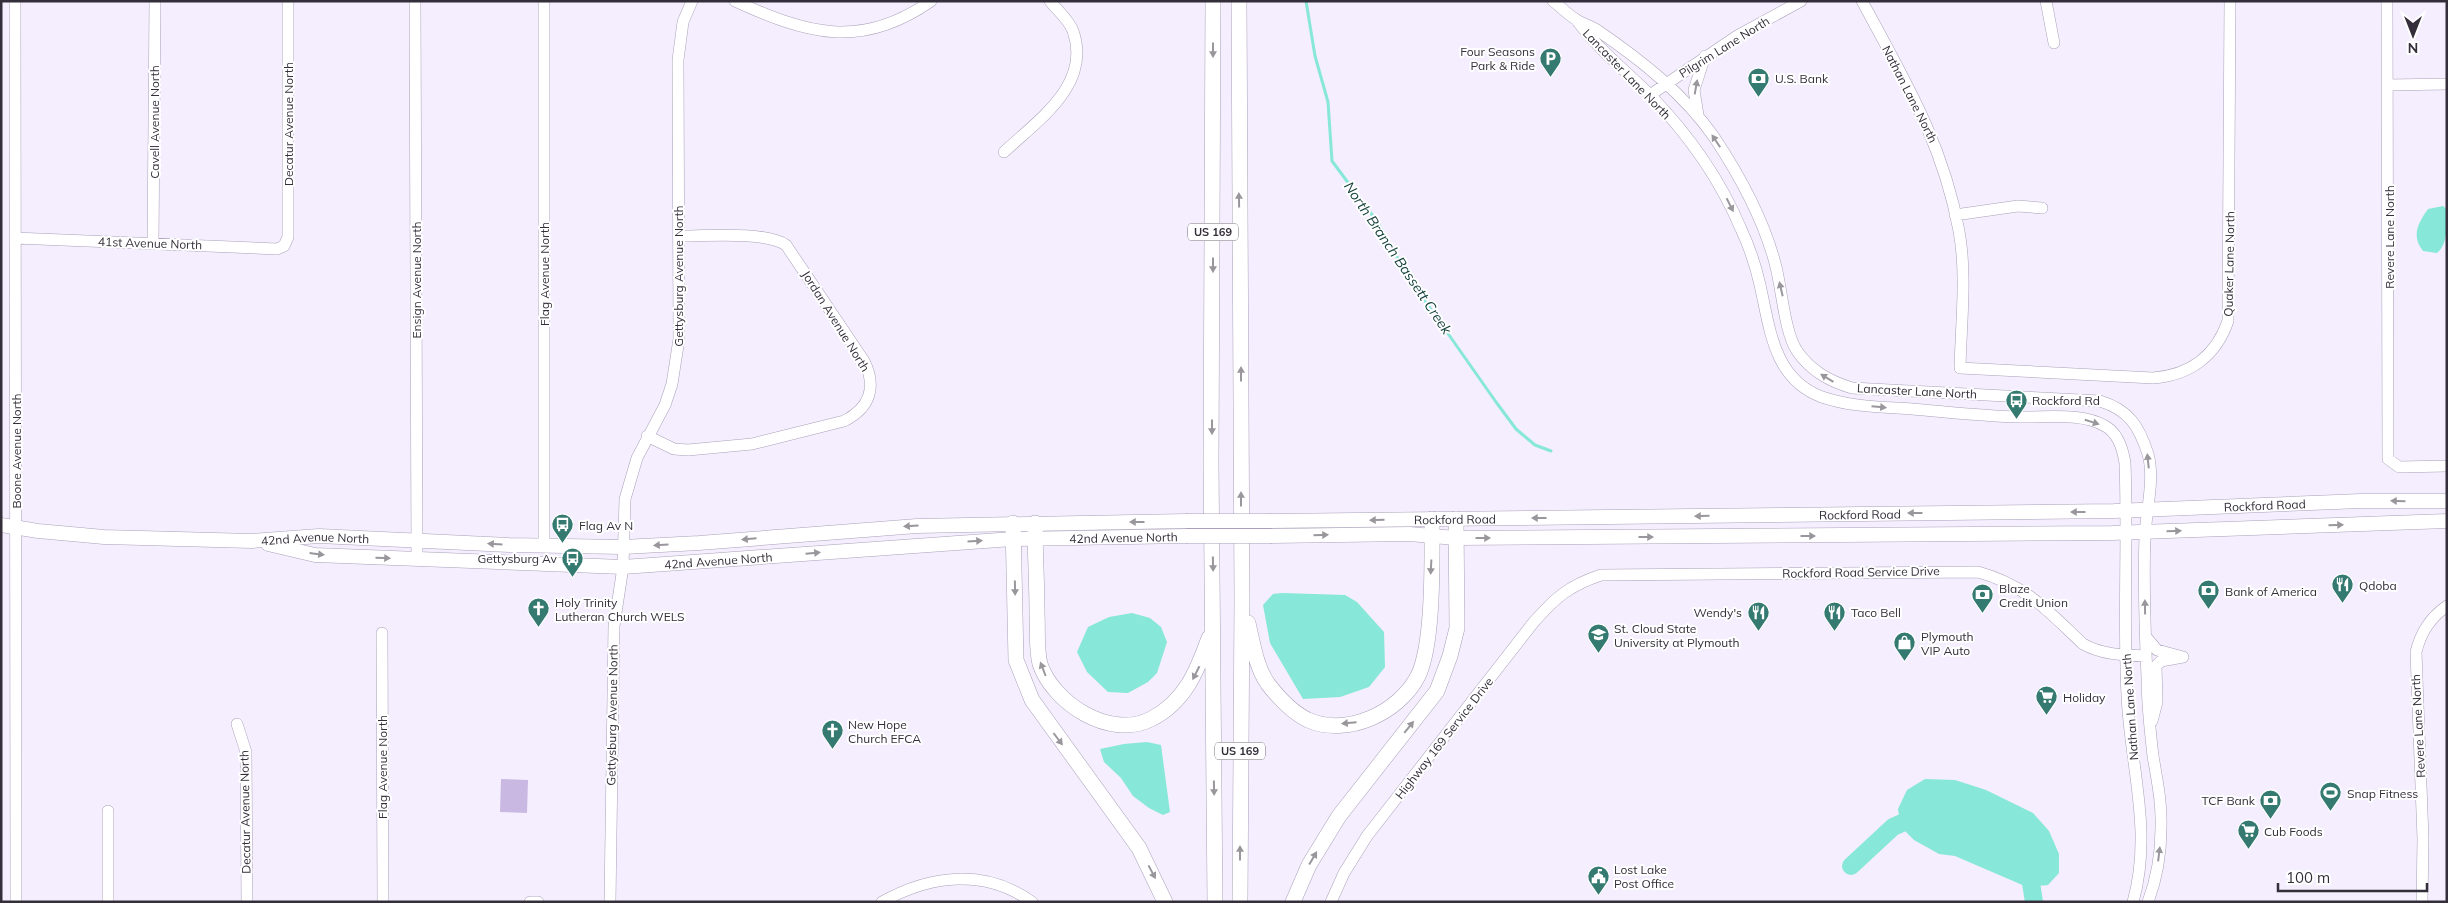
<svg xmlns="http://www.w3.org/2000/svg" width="2448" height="903" viewBox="0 0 2448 903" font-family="Mulish,sans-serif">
<rect width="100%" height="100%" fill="#f4eefe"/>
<path fill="#c9b8e2" d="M501,779L528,780L527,813L500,812Z"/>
<path fill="#87e7d8" d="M2443,206L2447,209C2447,224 2448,245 2437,253L2423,251C2411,236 2418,223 2428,209Z
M1282,593L1345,595L1357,602L1384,632L1385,667L1369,687L1340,697L1303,699L1270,643L1263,605L1273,594Z
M1132,613L1150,618L1161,627L1167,642L1157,673L1148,682L1128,693L1108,692L1087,672L1077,652L1088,627L1109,617Z
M1147,742L1161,745L1170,812L1163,815L1149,808L1133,796L1121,778L1104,762L1100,749L1124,744Z
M1925,779L1955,780L1986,790L2033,813L2049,831L2059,854V873L2048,885L2027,887L1955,856L1939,854L1914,840L1901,827L1898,809L1907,790Z"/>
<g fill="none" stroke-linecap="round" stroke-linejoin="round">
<path stroke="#87e7d8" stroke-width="3" d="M1306,1L1315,56L1328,102L1332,161L1378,223L1409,278L1496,402L1516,429L1535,445L1551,451"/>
<path stroke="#87e7d8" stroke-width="18" d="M2028,864L2034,902
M1851,866L1893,827L1922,814"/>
<defs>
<path id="minor" d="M15,1L16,902
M415,1L417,559
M735,1C807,34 861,50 931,1
M1553,1C1561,7 1568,15 1577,20C1583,24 1591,26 1597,30C1641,60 1684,94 1714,137C1740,176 1763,218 1775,263C1782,288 1784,331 1797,351C1811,371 1829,381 1852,388L2100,401C2129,410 2139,426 2148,454C2155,480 2146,510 2145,537C2143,583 2145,630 2147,677C2147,703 2150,730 2153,756C2157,780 2162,803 2161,828C2161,853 2157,878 2148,902
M1862,1C1904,79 1943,143 1959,231C1967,275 1961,323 1960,368L2153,378C2190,375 2216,356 2228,321L2230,1
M2046,1L2054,43
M2387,1L2388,459L2399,467L2447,466
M1578,22C1599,50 1626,71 1650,95C1688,134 1720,179 1741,229C1749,246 1756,267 1760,285C1770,328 1773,379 1822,397C1851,407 1882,407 1912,409C1948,412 1983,416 2019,417C2045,418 2081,412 2105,426C2118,433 2123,450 2125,463C2128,540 2123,617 2127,695C2130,766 2153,831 2133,902
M2388,85L2447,84
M1650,95L1737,36L1801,1
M1698,115L1694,90L1705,56
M1004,152C1038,120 1092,85 1073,31C1070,21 1057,10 1050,1
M1955,215L2018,206L2042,208
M15,238L277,249L284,246L288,237V1
M153,243L155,1
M647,436L674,449L688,450L752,444L844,421C870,408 877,387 864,361L786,245C765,231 705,236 679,236
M544,546V1
M382,633L383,902
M2146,637L2157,650L2183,657
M2152,721L2157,702L2156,666L2161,661L2183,657
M237,724L246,752L247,902
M108,811V902
M530,902H538
M610,902L614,626L623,567L625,499L637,458L665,405L672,384L679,339L678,60L683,22L692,1
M882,902C930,875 985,868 1032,902
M1331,902L1344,873L1367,836L1533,623C1555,598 1568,586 1601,575L1978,572C2026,585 2048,611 2083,644C2103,655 2123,655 2146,656
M2422,902L2423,839L2416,652C2421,632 2430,618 2447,606"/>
<g id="major">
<path id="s1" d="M1271,521L2114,511L2361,501H2447"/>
<path id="s2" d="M1,525L38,531L104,537L252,541L319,536L509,545L623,547L699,543L917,526L1186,521"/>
<path d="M1272,536L1409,534L1456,538L2112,533L2447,521"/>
<path id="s3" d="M268,544L315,555L623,567L1013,539L1186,536"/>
</g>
<path id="highway" d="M1213,1L1211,463L1215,902
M1239,1L1242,600L1240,902
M1013,523L1016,660L1032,700L1139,848L1165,902
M1035,523C1035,553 1037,584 1037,614C1038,630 1036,648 1040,664C1053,703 1110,740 1151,719C1185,702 1197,671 1209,638
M1248,623C1253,644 1256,667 1268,684C1278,697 1293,713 1308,720C1347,737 1399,713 1418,676C1434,644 1432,557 1432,519
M1293,902L1309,865L1339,816L1437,691L1450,656L1457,628L1456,519"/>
</defs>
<use href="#minor" stroke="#aaa0b9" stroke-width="12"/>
<use href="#major" stroke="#aaa0b9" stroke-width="15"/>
<use href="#highway" stroke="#aaa0b9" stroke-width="16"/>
<use href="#minor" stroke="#fff" stroke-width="11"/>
<use href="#major" stroke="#fff" stroke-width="14"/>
<use href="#highway" stroke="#fff" stroke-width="15"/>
<defs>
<path id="major-bridge" d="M1186,521H1271
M1186,536H1272"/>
</defs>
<use href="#major-bridge" stroke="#aaa0b9" stroke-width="15" stroke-linecap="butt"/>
<use href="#major-bridge" stroke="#fff" stroke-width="14"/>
</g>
<defs><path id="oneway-solid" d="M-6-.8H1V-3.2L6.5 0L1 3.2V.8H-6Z" transform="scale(1.25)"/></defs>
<g fill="#99969c">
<use href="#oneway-solid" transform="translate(1213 50) rotate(90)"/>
<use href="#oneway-solid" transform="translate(1696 87) rotate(-80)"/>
<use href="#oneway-solid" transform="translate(1716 141) rotate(-124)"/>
<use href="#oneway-solid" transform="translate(1239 200) rotate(-91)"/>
<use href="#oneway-solid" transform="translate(1730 205) rotate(63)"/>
<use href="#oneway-solid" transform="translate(1213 265) rotate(90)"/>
<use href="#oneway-solid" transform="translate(1781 289) rotate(-103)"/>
<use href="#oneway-solid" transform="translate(1241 374) rotate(-90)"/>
<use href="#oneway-solid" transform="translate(1827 378) rotate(-149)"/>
<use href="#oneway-solid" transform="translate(1879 407) rotate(5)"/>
<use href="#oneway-solid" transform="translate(2092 422) rotate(17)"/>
<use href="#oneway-solid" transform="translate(1212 427) rotate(90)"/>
<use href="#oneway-solid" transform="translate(2148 461) rotate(-96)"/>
<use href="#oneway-solid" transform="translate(1241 499) rotate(-90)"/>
<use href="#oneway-solid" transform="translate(2398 501) rotate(-179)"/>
<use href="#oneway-solid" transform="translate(2078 512) rotate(180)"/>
<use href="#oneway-solid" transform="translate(1915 513) rotate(180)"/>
<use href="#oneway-solid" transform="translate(1702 516) rotate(179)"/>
<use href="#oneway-solid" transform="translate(1539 518) rotate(180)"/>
<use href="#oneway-solid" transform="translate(1377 520) rotate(179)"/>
<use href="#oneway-solid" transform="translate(1137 522) rotate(180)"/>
<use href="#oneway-solid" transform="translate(2336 525) rotate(-2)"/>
<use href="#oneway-solid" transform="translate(911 526) rotate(176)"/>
<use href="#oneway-solid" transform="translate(2174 531) rotate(-2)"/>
<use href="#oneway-solid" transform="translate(1321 535) rotate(-1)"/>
<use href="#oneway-solid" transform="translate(1808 536)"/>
<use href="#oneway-solid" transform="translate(1646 537)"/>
<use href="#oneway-solid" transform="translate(1483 538)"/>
<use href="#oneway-solid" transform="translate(749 539) rotate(175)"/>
<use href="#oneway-solid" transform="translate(975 541) rotate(-3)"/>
<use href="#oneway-solid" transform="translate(495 544) rotate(-177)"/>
<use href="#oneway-solid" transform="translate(661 545) rotate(177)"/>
<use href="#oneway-solid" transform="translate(813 553) rotate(-5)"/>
<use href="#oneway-solid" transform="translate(317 554) rotate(7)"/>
<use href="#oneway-solid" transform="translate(383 558) rotate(2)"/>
<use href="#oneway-solid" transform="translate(1213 564) rotate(89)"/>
<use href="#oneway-solid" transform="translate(1431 567) rotate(93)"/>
<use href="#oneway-solid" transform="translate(1015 588) rotate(89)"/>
<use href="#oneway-solid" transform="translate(2145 607) rotate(-91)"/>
<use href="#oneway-solid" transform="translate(1043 669) rotate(-111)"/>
<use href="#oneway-solid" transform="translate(1196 673) rotate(117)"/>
<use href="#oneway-solid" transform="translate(1349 723) rotate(175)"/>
<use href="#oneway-solid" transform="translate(1409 727) rotate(-51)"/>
<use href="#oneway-solid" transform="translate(1058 739) rotate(53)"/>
<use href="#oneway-solid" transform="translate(1214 788) rotate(89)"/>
<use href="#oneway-solid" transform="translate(1240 853) rotate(-90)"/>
<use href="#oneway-solid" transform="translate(2159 854) rotate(-83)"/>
<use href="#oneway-solid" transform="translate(1313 858) rotate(-60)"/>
<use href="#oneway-solid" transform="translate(1152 872) rotate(62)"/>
</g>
<defs>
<symbol id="parking-pin" viewBox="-11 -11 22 30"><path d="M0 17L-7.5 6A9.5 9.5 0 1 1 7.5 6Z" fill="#347a70" stroke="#fff"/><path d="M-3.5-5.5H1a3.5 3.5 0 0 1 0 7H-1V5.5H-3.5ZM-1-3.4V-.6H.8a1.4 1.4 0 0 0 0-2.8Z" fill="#fff"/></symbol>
<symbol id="bank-pin" viewBox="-11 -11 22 30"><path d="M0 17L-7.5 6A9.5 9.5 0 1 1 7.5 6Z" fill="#347a70" stroke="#fff"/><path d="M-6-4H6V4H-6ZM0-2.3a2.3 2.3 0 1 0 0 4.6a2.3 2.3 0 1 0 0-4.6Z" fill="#fff"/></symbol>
<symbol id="bus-pin" viewBox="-11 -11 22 30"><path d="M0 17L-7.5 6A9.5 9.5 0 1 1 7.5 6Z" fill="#347a70" stroke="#fff"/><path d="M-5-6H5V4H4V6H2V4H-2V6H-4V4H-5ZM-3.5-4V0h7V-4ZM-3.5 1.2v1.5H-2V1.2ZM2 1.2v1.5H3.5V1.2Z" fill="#fff"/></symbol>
<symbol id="restaurant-pin" viewBox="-11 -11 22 30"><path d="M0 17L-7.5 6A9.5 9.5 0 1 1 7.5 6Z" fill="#347a70" stroke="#fff"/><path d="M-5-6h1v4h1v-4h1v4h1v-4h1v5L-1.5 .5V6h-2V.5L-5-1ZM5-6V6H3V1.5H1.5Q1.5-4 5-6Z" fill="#fff"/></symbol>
<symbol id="church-pin" viewBox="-11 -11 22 30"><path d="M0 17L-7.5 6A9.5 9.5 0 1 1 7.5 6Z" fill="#347a70" stroke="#fff"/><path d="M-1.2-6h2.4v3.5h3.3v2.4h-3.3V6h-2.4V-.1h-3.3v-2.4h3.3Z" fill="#fff"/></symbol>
<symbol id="university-pin" viewBox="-11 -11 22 30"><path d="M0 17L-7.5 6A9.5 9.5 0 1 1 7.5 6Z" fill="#347a70" stroke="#fff"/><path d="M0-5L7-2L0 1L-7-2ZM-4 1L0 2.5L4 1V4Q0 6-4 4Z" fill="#fff"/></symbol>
<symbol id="shop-pin" viewBox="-11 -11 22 30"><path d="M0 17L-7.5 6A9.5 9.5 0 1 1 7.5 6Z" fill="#347a70" stroke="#fff"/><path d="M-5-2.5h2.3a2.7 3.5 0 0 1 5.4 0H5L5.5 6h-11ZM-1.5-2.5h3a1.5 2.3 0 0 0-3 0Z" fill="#fff"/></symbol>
<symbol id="supermarket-pin" viewBox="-11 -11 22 30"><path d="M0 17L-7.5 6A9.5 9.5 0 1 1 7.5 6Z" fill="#347a70" stroke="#fff"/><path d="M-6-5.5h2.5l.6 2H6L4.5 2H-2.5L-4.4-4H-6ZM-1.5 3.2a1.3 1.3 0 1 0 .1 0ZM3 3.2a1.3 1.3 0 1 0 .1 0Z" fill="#fff"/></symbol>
<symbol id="stadium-pin" viewBox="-11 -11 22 30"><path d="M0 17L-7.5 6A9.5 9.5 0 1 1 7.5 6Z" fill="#347a70" stroke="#fff"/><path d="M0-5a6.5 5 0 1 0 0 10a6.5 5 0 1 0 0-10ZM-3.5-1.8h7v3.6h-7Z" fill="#fff"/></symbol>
<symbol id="civic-pin" viewBox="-11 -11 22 30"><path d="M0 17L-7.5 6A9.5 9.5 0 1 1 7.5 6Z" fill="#347a70" stroke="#fff"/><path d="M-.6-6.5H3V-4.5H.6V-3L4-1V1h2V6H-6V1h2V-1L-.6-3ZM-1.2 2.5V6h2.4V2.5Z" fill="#fff"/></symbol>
</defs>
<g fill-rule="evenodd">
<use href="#parking-pin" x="1538" y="46" width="25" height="34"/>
<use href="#bank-pin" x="1746" y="66" width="25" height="34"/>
<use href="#bus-pin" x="2004" y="388" width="25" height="34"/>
<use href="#bus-pin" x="550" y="512" width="25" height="34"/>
<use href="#bus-pin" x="560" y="546" width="25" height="34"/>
<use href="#restaurant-pin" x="2330" y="572" width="25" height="34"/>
<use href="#bank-pin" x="2196" y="578" width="25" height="34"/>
<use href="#bank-pin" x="1970" y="582" width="25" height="34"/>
<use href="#church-pin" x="526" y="596" width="25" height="34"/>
<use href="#restaurant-pin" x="1746" y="600" width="25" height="34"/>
<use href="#restaurant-pin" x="1822" y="600" width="25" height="34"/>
<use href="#university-pin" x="1586" y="622" width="25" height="34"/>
<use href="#shop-pin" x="1892" y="630" width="25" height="34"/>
<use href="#supermarket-pin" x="2034" y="684" width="25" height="34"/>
<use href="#church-pin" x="820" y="718" width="25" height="34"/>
<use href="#stadium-pin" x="2318" y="780" width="25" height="34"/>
<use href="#bank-pin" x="2258" y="788" width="25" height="34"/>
<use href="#supermarket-pin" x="2236" y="818" width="25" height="34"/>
<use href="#civic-pin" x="1586" y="864" width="25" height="34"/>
</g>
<g text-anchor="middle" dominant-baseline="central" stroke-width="4" stroke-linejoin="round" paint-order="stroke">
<g fill="#fff" stroke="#706d74" stroke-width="1">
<rect x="1188" y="223.5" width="50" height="17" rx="4"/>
<rect x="1215" y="742.5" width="50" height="17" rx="4"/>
</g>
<g font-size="11" font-weight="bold" fill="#332e39">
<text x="1213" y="232">US 169</text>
<text x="1240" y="751">US 169</text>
</g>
<g font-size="12" fill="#332e39" stroke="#fff">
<text transform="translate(1724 47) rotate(-32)">Pilgrim Lane North</text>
<text transform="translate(1627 74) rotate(46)">Lancaster Lane North</text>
<text transform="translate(1910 94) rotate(63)">Nathan Lane North</text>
<text transform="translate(154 122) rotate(-90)">Cavell Avenue North</text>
<text transform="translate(288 124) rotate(-90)">Decatur Avenue North</text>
<text transform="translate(2389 237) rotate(-90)">Revere Lane North</text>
<text transform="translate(150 243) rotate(2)">41st Avenue North</text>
<text transform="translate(2229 264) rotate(-89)">Quaker Lane North</text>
<text transform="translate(544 274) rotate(-90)">Flag Avenue North</text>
<text transform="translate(678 276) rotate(-90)">Gettysburg Avenue North</text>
<text transform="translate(416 280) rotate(-90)">Ensign Avenue North</text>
<text transform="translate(836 321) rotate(58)">Jordan Avenue North</text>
<text transform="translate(1917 391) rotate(3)">Lancaster Lane North</text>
<text transform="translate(16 451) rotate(-90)">Boone Avenue North</text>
<text stroke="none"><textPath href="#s1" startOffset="994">Rockford Road</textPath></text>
<text stroke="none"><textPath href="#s1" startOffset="589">Rockford Road</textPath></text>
<text stroke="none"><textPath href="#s1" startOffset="184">Rockford Road</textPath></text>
<text stroke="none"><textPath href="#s3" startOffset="858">42nd Avenue North</textPath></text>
<text stroke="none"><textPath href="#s2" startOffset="315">42nd Avenue North</textPath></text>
<text stroke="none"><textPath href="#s3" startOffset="452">42nd Avenue North</textPath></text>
<text transform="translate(1861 572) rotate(-1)">Rockford Road Service Drive</text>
<text transform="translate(2130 707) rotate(-94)">Nathan Lane North</text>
<text transform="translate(612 715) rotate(-89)">Gettysburg Avenue North</text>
<text transform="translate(2418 726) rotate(-93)">Revere Lane North</text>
<text transform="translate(1444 738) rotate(-52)">Highway 169 Service Drive</text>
<text transform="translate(382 767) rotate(-90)">Flag Avenue North</text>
<text transform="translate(245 812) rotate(-91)">Decatur Avenue North</text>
</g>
<g font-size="12" fill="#332e39" stroke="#fff" text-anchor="start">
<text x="1535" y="51" text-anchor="end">Four Seasons<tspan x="1535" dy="14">Park &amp; Ride</tspan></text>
<text x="1775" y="78">U.S. Bank</text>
<text x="2032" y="400">Rockford Rd</text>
<text x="579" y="525">Flag Av N</text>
<text x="557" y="558" text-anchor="end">Gettysburg Av</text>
<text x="2359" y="585">Qdoba</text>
<text x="1999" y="588">Blaze<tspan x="1999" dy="14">Credit Union</tspan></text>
<text x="2225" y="591">Bank of America</text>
<text x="555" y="602">Holy Trinity<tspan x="555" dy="14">Lutheran Church WELS</tspan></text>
<text x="1742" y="612" text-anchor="end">Wendy's</text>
<text x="1851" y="612">Taco Bell</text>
<text x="1614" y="628">St. Cloud State<tspan x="1614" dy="14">University at Plymouth</tspan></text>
<text x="1921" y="636">Plymouth<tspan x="1921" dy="14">VIP Auto</tspan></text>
<text x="2063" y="697">Holiday</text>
<text x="848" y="724">New Hope<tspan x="848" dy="14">Church EFCA</tspan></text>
<text x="2347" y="793">Snap Fitness</text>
<text x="2255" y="800" text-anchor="end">TCF Bank</text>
<text x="2264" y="831">Cub Foods</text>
<text x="1614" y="869">Lost Lake<tspan x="1614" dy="14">Post Office</tspan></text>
</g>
<g font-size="14" font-style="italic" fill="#14413b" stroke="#fff">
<text transform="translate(1398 258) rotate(56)">North Branch Bassett Creek</text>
</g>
</g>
<rect width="2448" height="903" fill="none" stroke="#332e39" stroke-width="5"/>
<g transform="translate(2413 35) rotate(180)" stroke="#ffffff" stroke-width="4" paint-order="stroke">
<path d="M0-4L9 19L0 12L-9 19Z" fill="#332e39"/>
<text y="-8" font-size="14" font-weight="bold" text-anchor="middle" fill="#332e39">N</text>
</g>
<path d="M2278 883v8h149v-8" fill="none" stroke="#332e39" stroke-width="2.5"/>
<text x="2286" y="883" font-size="15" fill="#332e39" stroke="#ffffff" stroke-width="4" paint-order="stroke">100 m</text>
</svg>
